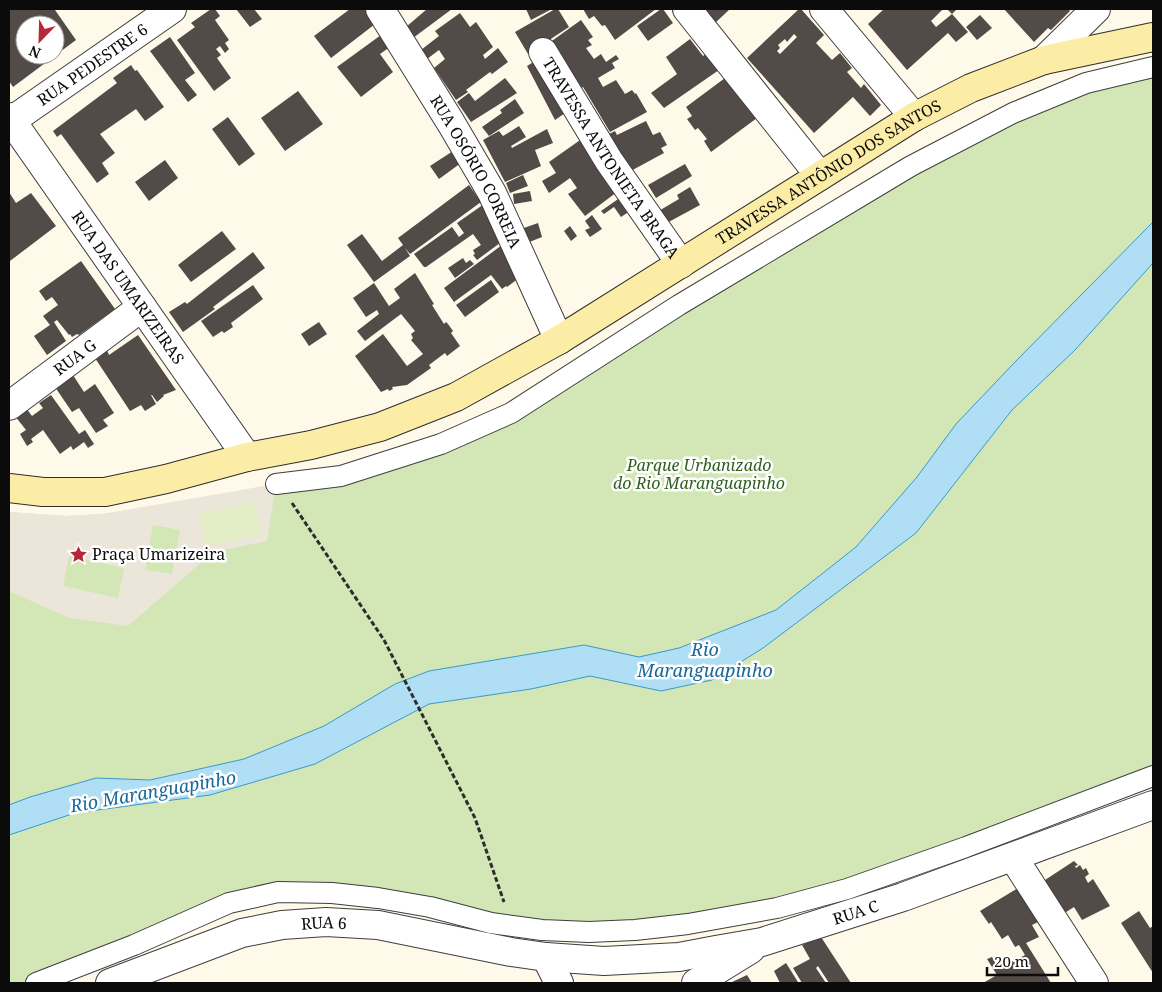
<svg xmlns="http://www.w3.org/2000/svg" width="1162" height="992" viewBox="0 0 1162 992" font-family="'Noto Serif',serif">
<rect width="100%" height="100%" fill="#fef9e9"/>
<path fill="#d2e7b5" d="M1153,67V222L1015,362L956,424L917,477L856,547L776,610L679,648L639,657L584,645L429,671L395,684L324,726L244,759L150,780L96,778L30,797L9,805V512L66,516L102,514L146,508L276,484L441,444L1013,113Z
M1153,263V776L902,869L635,930L278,892L36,983H9V835L75,813L210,795L315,764L429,704L531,689L590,676L661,691L712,680L763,648L916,533L1012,410L1075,350Z"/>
<path fill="#e3eec6" d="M255,501L262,534L207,546L199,514Z"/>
<path fill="#ece6da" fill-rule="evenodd" d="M276,484L267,541L213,552L128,626L69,618L11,592L9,590V512L66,516L102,514ZM255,501L262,534L207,546L199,514ZM153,525L180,530L172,574L145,570ZM69,556L124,568L118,598L63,586Z"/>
<path fill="#b0def4" stroke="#3998c8" d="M1153,222V263L1075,350L1012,410L916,533L763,648L712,680L661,691L590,676L531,689L429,704L315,764L210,795L75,813L9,835V805L30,797L96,778L150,780L244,759L324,726L395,684L429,671L584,645L639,657L679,648L776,610L856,547L917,477L956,424L1015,362Z"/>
<path fill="#534b48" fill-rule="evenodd" d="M9,9L55,10L76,40L13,87L9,81ZM25,25H55V55H25Z
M211,9H215L220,16L215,20L229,40L225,43L229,49L225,53L220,46L216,49L221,55L217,58L231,78L214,91L177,40L195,27L191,23Z
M236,9H254L262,19L250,27Z
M350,9H370L379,21L331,58L314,36Z
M427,9H452L413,38L406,27Z
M526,9H552L531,20Z
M555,9H558L569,27L528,54L515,32Z
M583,9H656L615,40L605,25L602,26L594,16L589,19Z
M661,9H663L673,23L648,41L637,26Z
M703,9H730L715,23Z
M799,9H801L824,35L816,43L832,60L840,53L852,68L847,72L861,88L864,84L881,105L870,116L853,97L814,133L747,58ZM794,34L797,37L780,54L777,51L780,48L778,45L785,39L787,42Z
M884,9H943L931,21L936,27L952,14L947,9H957L952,14L968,32L956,42L948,33L907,70L868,24Z
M1004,9H1068L1070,11L1051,30L1048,28L1034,42Z
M460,13L470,27L476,22L493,47L483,55L485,59L498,48L508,62L492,74L490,72L466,90L468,92L456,100L434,68L445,59L439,50L427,59L421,50L439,36L435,31Z
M980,15L992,28L977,40L966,27Z
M581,20L593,37L588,40L592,45L586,48L594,59L601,54L606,62L616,55L619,59L612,63L615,68L598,78L603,87L616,80L625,94L632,90L635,94L636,93L647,112L610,132L583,87L577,91L565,69L569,67L564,59L561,60L549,43Z
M381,35L390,47L380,54L393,72L361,97L337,67Z
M170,37L195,73L185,80L197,95L188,102L150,51Z
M690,39L703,56L706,54L719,70L664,108L651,93L677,74L666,57Z
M540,58L568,111L555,120L527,66Z
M131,65L135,71L137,70L164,107L145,121L136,109L100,134L115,153L102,163L109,174L97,183L61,134L57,137L53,131L117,83L113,78Z
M505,78L517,93L471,122L457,102L469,93L475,101Z
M725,78L757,118L711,152L704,141L707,139L698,128L695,130L687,119L692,116L686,107Z
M298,91L323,124L285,151L261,118Z
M515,99L524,113L489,136L482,127L502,113L500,110Z
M228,117L255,154L239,166L212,129Z
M646,121L653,135L660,132L667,145L661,148L664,153L627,173L607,135L615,131L617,135Z
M519,126L526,137L511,146L512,148L547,129L553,143L535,150L541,166L505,182L483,140L499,131L503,136Z
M583,138L617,192L585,216L568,194L577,188L570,178L549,193L542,181L556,173L549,162Z
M453,151L465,160L439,179L430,166Z
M165,160L178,178L149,201L135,182Z
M685,164L692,176L656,198L648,185Z
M523,175L528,186L510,193L506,183Z
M469,185L481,202L410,254L405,248L410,256L374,282L347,245L362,234L382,261L403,245L398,238Z
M690,187L700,205L665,224L657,212L679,199L677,195Z
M530,191L532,201L514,204L513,194Z
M9,192L16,203L31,193L56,226L10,261L9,259Z
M621,197L630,211L621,217L614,207L604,214L601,211Z
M484,204L504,240L477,260L473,255L475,254L473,250L481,245L473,234L426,267H424L414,254L452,227L459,237L464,233L457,223Z
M592,215L602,229L590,237L585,230L590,228L585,221Z
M538,223L542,237L527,243L521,229Z
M570,226L577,236L571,241L564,231Z
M222,231L236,249L191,282L178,265Z
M506,242L519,278L507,287L506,286L502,289L491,275L454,302L444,288Z
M253,252L265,268L213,307L215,309L183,332L169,312L185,302L187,304Z
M463,258L466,263L470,260L474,264L455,278L448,268Z
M81,261L115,309L79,335L77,334L72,337L70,334L69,335L57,320L54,322L66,341L47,355L34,336L50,325L43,316L58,305L52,297L46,301L39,291Z
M415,273L434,304L432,305L444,324L446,322L448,324L453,331L451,333L460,346L447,356L445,353L429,365L431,368L407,385L392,387L393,389L389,391L388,389L381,392L355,356L383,334L407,366L423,354L411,340L413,338L411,334L415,331L401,314L365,341L357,331L379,314L377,310L366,317L353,298L374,283L389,306L400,298L394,289Z
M491,280L499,292L465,317L456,305Z
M253,285L263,299L231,323L233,327L224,333L222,331L213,337L201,321Z
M319,322L327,334L309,346L301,334Z
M138,335L176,390L163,395L164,396L157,402L152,395H151L156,404L145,411L141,405L130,411L95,358L107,350L109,355Z
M73,375L84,392L95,384L114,413L103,420L108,426L96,433L79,408L72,412L55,387Z
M51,395L79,434L85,430L94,444L88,448L84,442L73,450L71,446L60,454L43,430L31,439L33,442L27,446L20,434L26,430L15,416L26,408L32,416L43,408L39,403Z
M1074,861L1078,865L1075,866L1076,868L1080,865L1083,870L1086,868L1089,874L1085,877L1088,883L1093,879L1110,906L1082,920L1074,907L1063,914L1042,882Z
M1018,888L1038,922L1032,925L1039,937L1026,943L1051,983H983L997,975L987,959L992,957L997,966L1011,959L1013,962L1025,955L1019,945L1015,947L1008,935L1002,939L991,922L989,924L980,911Z
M1139,911L1150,928L1153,926V973L1121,923Z
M821,937L851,983H829L818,966L816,968L826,983H802L793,968L810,959L802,945Z
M786,963L798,982L797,983H780L774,971Z
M747,975L752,983H730Z"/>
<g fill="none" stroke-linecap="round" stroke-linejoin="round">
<defs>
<path id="pedestrian" d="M276,484L341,476L441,444L511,413L679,305L911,166L1013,113L1086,83L1153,67
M36,983L134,945L229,903L278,892L332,893L378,898L430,907L491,923L542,930L589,932L635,930L688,924L777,908L847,889L966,847L1153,776"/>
<g id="minor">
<path id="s1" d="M380,9L451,123L492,193L559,340"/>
<path d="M687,9L820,176"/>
<path d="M824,9L914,117"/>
<path id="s2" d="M543,52L609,161L681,264"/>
<path d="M1044,60L1096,9"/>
<path id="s3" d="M9,117L247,457"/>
<path id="s4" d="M11,121L172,9"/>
<path id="s5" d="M9,406L142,307"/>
<path d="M1013,857L1094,983"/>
<path d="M546,957L559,983"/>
<path id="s6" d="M110,983L242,933L282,925L326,922L378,925L511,952L546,957L604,961L679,957L716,950L762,942L903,897L1153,805"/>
<path d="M696,983L751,949"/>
</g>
<g id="secondary">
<path id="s7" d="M9,488L43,492H105L166,479L247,457L311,445L380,427L456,397L559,340L914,117L971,88L1044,60L1153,37"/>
</g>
</defs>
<use href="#pedestrian" stroke="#3e3e3e" stroke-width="22"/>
<use href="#minor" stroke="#3e3e3e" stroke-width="30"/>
<use href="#secondary" stroke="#2d2d2d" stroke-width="30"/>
<path stroke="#2d2d2d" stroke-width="3" stroke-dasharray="5 2.5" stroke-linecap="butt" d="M292,503L384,640L475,818L504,902"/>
<use href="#pedestrian" stroke="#fff" stroke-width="20"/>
<use href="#minor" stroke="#fff" stroke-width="28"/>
<use href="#secondary" stroke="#fceda6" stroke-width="28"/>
</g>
<defs>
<symbol id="sight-bare" viewBox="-9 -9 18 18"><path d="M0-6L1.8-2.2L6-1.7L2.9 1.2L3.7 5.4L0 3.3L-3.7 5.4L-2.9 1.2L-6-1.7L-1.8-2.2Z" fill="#b52838" stroke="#fff" stroke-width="2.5" paint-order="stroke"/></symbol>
</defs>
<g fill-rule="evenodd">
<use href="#sight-bare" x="66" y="542" width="25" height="25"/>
</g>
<g text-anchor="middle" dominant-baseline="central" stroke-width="5" stroke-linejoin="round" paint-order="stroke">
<g font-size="16" fill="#0b0b0b" stroke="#fff">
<text stroke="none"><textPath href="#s4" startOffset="99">RUA PEDESTRE 6</textPath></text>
<text stroke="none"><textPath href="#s2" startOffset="126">TRAVESSA ANTONIETA BRAGA</textPath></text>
<text stroke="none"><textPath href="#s1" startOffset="189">RUA OSÓRIO CORREIA</textPath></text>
<text stroke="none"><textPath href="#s7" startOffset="896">TRAVESSA ANTÔNIO DOS SANTOS</textPath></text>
<text stroke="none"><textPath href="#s3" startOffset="208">RUA DAS UMARIZEIRAS</textPath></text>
<text stroke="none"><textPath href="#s5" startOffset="82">RUA G</textPath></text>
<text stroke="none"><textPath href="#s6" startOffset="765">RUA C</textPath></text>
<text stroke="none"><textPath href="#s6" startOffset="224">RUA 6</textPath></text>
</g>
<g font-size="16" font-style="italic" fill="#305f1e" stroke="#fff">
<text x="699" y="465">Parque Urbanizado<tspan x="699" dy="18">do Rio Maranguapinho</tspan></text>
</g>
<g font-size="16" fill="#0b0b0b" stroke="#fff" text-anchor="start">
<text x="92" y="554">Praça Umarizeira</text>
</g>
<g font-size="18" font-style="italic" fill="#196897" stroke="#fff">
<text x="705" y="649">Rio<tspan x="705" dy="21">Maranguapinho</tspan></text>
<text transform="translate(153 791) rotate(-10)">Rio Maranguapinho</text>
</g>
</g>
<rect width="1162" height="992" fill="none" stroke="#0b0b0b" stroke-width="20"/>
<g transform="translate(40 40) rotate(203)"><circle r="24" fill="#ffffff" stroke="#9d9d9d"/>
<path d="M0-4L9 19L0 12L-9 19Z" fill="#b52838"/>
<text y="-8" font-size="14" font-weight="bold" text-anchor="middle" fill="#0b0b0b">N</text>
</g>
<path d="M987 967v8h71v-8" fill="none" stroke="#0b0b0b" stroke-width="2.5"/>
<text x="994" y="967" font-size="15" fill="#0b0b0b" stroke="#ffffff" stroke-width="4" paint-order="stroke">20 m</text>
</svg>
